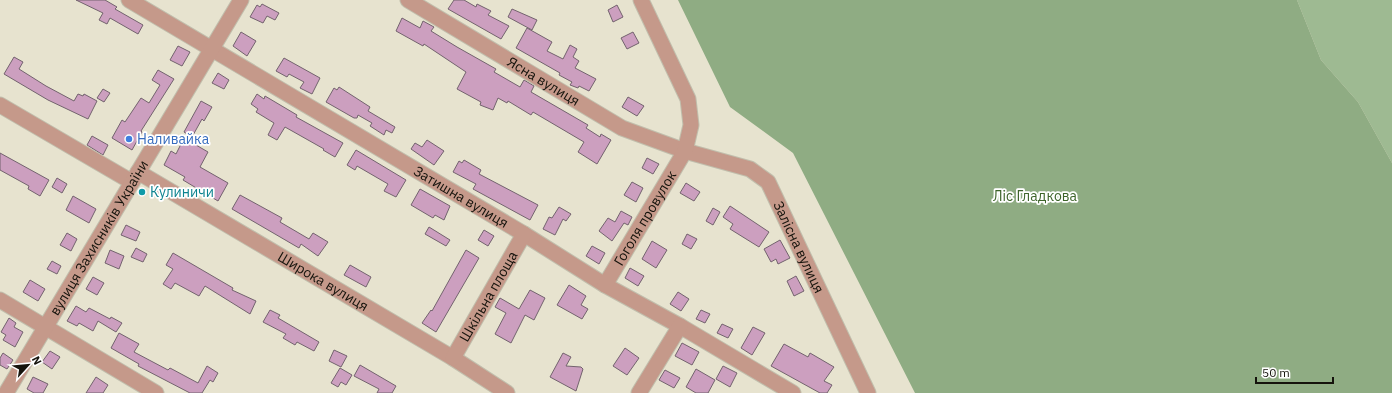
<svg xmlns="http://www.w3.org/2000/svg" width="1392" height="393" viewBox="0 0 1392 393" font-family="'IBM Plex Sans',sans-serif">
<rect width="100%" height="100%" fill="#e7e3cf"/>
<path fill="#9eba92" d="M1297,0H1392V163L1358,102L1321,60Z"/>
<path fill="#8fac83" d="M678,0H1297L1321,60L1358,102L1392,163V393H915L793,153L730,107Z"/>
<path fill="#cc9fbf" stroke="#73636e" d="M76,0H105L117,7L115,9L143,25L138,34L110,18L107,24L99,20L103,13Z
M454,0H464L476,7L477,4L491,11L488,15L509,26L501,39L448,9Z
M262,4L279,13L275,20L267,16L263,23L250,17L257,5L260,7Z
M617,5L623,17L613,22L608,10Z
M512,9L537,20L532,30L508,17Z
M402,18L420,28L423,21L434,27L431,31L457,47L496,69L494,72L520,87L524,80L534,86L531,92L588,125L586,128L600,137L601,134L611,140L597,164L578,152L584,142L533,112L531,115L508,101L507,103L498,98L493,110L480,105L481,102L457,89L466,72L424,44L423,46L396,31Z
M527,28L552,42L547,51L563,59L570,45L577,49L573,57L579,61L575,68L596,79L589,91L579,86L578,88L570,85L572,82L559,75L560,73L516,48Z
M241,32L256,41L247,56L233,46Z
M633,32L639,43L627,49L621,38Z
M178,46L190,52L182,66L170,60Z
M14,57L23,62L19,69L46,86L74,101L78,94L83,96L84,94L97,101L88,119L48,100L4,74Z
M284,58L320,78L312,94L300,88L304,82L289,74L287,77L276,71Z
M158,70L174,79L141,131L142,132L132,150L112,138L122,120L125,122L141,98L149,103L160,85L152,80Z
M218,73L229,80L224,89L212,83Z
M339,87L370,107L368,111L395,127L392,133L386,130L384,135L370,126L372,123L358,115L357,118H354L326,102L334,88L337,90Z
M103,89L110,93L104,102L97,98Z
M257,94L264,99L265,96L297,115L296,117L343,143L335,157L323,150L324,149L285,127L277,140L268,135L274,123L256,112L258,109L251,104Z
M628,97L644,106L637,116L622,107Z
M201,101L212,107L204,121L202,119L192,137L184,132Z
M92,136L108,145L103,155L87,145Z
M184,138L208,152L200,167L228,183L218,201L183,180L185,177L164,165L171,151L176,154Z
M427,140L444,151L434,165L411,149L415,143L422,147Z
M356,150L406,180L396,197L384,191L388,184L357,166L355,170L347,165Z
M0,153L49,180L40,196L28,189L29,186L0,170Z
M647,158L659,164L653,174L642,168Z
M464,160L481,170L479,174L538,205L530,220L473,189L476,184L453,172L459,161L462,163Z
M57,178L67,184L62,193L52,187Z
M632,182L643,188L636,202L624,195Z
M686,183L700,192L694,201L680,193Z
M420,189L450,206L444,220L435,215L433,218L411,205Z
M240,195L282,218L280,222L309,239L313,233L328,242L318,256L301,244L299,248L232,209Z
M73,196L96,209L89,223L66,210Z
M730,206L769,232L759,247L730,229L733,224L723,217Z
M559,207L571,214L566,221L563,219L555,235L543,229L549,217L552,218Z
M713,208L720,212L713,225L706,221Z
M621,211L632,217L628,225L624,223L612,241L599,231L608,218L615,222Z
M126,225L140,232L136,241L121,235Z
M429,227L450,240L446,246L425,234Z
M484,230L494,236L488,246L478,240Z
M67,233L77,239L71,251L60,245Z
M687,234L697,239L691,249L682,244Z
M780,240L790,258L778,264L776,259L771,262L764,249Z
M652,241L667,250L656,268L642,259Z
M592,246L605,253L599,264L586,256Z
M136,248L147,254L143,262L131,257Z
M110,250L124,256L119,269L105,263Z
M466,250L479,258L436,332L422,323L431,310L432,311Z
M173,253L233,288L232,290L256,301L250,314L205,286L199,296L175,283L171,289L163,284L173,269L166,265Z
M52,261L61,266L57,274L47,269Z
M350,265L371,277L366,287L344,275Z
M630,268L644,276L638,286L625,278Z
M796,276L804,291L794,296L787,281Z
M93,277L104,283L97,295L86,289Z
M30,280L45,289L38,301L23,292Z
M569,285L586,296L581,305L588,309L582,319L557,305Z
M530,290L545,298L534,320L525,315L511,343L495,334L506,313L495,307L500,298L519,309Z
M678,292L689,299L681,311L670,304Z
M76,306L86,312L89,308L110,319L111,317L122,323L116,332L98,321L93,331L79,323L77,326L67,321Z
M270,310L280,315L278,318L319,342L314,351L297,342L295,345L283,338L286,334L263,322Z
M701,310L710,314L705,323L696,319Z
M9,318L16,323L14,327L23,332L15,347L3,340L6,335L1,332Z
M722,324L733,329L728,338L717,333Z
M753,327L765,333L752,355L741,348Z
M119,333L139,344L134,352L168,370L170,368L198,383L207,366L218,373L213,382L210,380L202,393H190L138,366L139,364L111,348Z
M682,343L699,352L692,365L675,356Z
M784,344L808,357L810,353L834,367L824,381L832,385L827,393H820L771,366Z
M625,348L639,358L627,375L613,366Z
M334,350L347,356L341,367L329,361Z
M50,351L60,357L52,369L42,362Z
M3,353L13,360L7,369L0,365V358Z
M563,353L571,357L566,366L581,367L583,369L576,391L550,377Z
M360,365L396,386L392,393H377L379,389L354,376Z
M723,366L737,373L730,387L716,379Z
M340,368L352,375L346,385L341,382L338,387L331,383Z
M696,369L715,380L708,393H696L686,387Z
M665,370L680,378L674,388L659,380Z
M33,377L48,384L43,393H34L27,389Z
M96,377L108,385L103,393H86Z"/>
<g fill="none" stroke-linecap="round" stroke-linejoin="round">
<defs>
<g id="minor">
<path id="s1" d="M129,0L524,234L605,285L680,326L793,393"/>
<path id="s2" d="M408,0L622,128L685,151L750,169L768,182L868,393"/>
<path d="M0,105L132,182"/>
<path id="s3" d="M138,172L453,358L507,393"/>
<path id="s4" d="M605,285L685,151L691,125L688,99L641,0"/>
<path d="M0,300L156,393"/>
<path id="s5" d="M453,358L524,234"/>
<path id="s6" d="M6,393L241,0"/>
<path d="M639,393L680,326"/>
</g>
</defs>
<use href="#minor" stroke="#c1beac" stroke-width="17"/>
<use href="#minor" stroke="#c5998a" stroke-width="15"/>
</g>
<circle fill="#3f7fe0" stroke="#fff" stroke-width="1.5" cx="129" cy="139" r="4"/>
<circle fill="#0f9aa8" stroke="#fff" stroke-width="1.5" cx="142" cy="192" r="4"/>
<g text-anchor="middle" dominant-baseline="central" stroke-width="3.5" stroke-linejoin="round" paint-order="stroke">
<g font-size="14" fill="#15130c" stroke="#fff">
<text stroke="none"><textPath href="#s2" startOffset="158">Ясна вулиця</textPath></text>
<text stroke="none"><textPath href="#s1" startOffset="386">Затишна вулиця</textPath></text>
<text stroke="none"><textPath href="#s4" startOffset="78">Гоголя провулок</textPath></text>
<text stroke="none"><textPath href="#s6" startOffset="181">вулиця Захисників України</textPath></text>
<text stroke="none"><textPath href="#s2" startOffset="478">Залісна вулиця</textPath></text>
<text stroke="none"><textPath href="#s3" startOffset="215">Широка вулиця</textPath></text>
<text stroke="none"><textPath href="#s5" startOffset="71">Шкільна площа</textPath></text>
</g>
<g font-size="14" fill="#366cbe" stroke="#fff" text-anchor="start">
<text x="137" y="139">Наливайка</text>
</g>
<g font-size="14" fill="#0d838f" stroke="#fff" text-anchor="start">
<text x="150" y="192">Кулиничи</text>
</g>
<g font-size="14" fill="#3d642a" stroke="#fff">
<text x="1035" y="196">Ліс Гладкова</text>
</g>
</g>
<g transform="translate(28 365) rotate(63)" stroke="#ffffff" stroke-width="3" paint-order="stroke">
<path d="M0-3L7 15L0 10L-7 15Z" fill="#15130c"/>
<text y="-6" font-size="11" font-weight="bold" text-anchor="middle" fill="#15130c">N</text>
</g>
<path d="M1256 377v6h77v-6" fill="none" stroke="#15130c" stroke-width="2"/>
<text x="1262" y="377" font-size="12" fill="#15130c" stroke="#ffffff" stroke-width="3" paint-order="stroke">50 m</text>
</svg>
